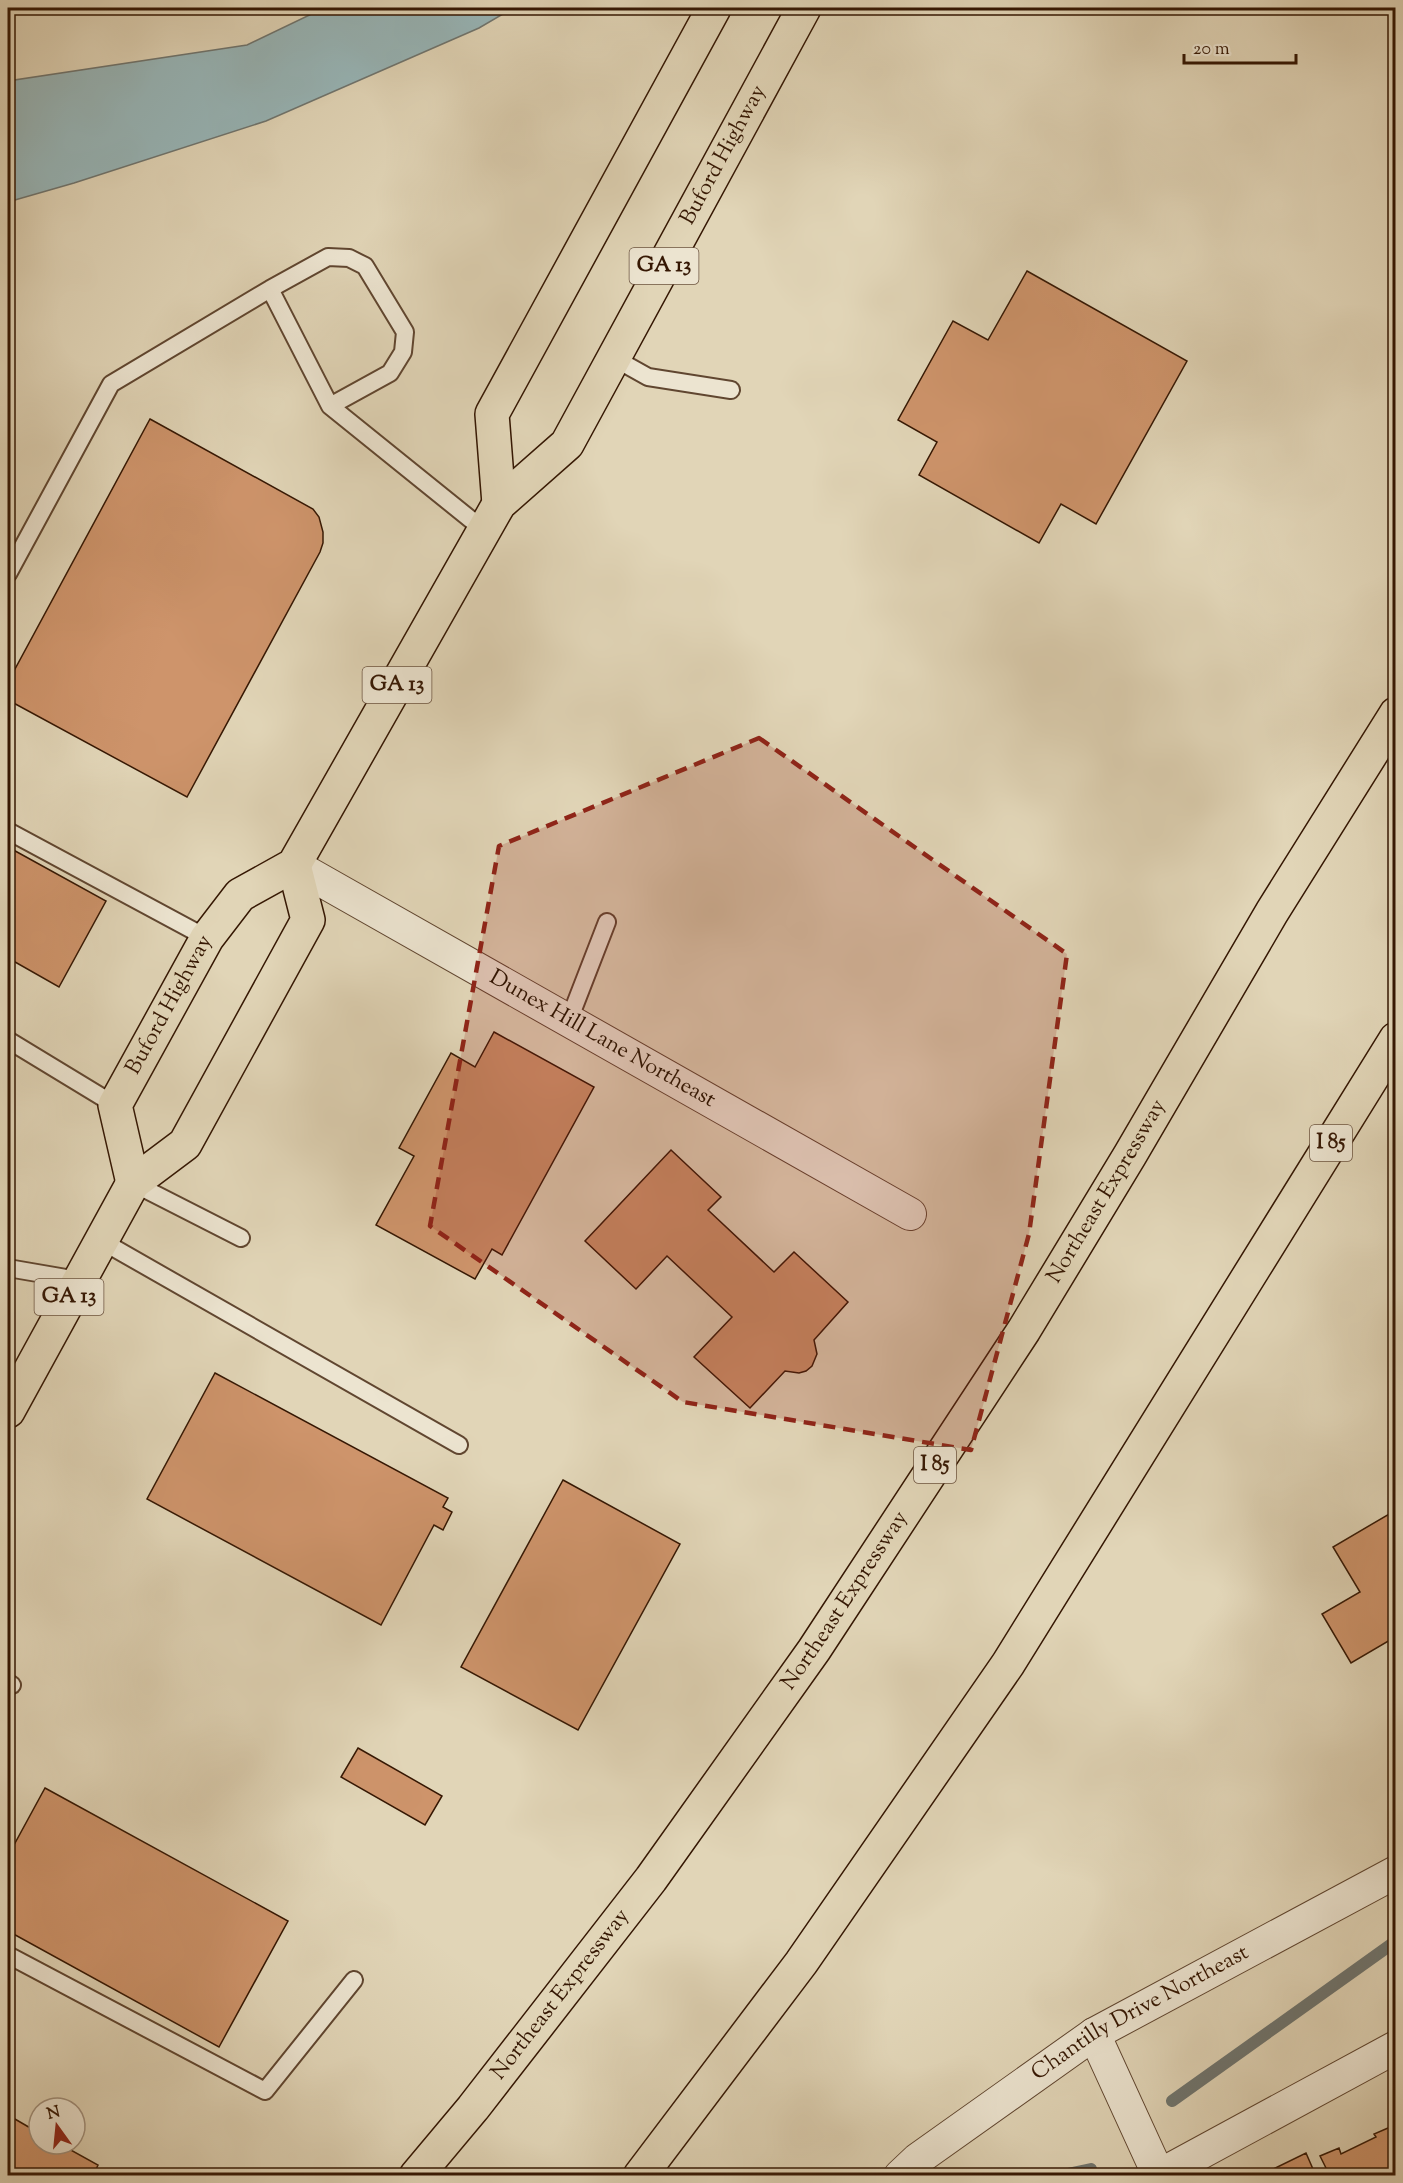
<svg xmlns="http://www.w3.org/2000/svg" width="1403" height="2183" viewBox="0 0 1403 2183" font-family="'Sorts Mill Goudy',serif">
<rect width="100%" height="100%" fill="#e1d5b7"/>
<filter id="stains"><feTurbulence type="fractalNoise" baseFrequency=".00333" numOctaves="4"/><feColorMatrix values="0 0 0 0 .2 0 0 0 0 .09 0 0 0 0 .02 0 0 0 .5 -.17"/></filter>
<radialGradient id="worn" r=".72"><stop offset=".6" stop-color="#630" stop-opacity="0"/><stop offset="1" stop-color="#630" stop-opacity=".3"/></radialGradient>
<path fill="#98b6b8" stroke="#707670" stroke-width="1.5" d="M324,8H513L479,28L266,121L74,183L8,202V81L247,45Z"/>
<g fill="none" stroke-linecap="round" stroke-linejoin="round">
<path stroke="#707670" stroke-width="12" d="M1172,2101L1396,1941
M1058,2176L1091,2169"/>
</g>
<path fill="#ce946b" stroke="#351703" stroke-width="1.5" d="M1027,271L1187,361L1096,524L1061,504L1039,543L919,475L937,442L898,420L953,321L988,340Z
M150,419L313,509L319,517L323,532V543L320,552L187,797L8,700V682Z
M8,847L106,901L59,987L8,958Z
M494,1032L594,1087L502,1255L492,1249L475,1279L376,1225L414,1156L399,1148L451,1053L475,1067Z
M671,1150L721,1197L708,1210L774,1272L794,1252L848,1302L814,1340L817,1354L812,1366L806,1371L799,1373L785,1371L750,1408L694,1357L732,1317L667,1256L636,1289L585,1241Z
M215,1373L448,1498L443,1507L452,1512L443,1530L434,1525L381,1625L147,1499Z
M563,1480L680,1544L578,1730L461,1667Z
M1396,1510V1649L1390,1640L1351,1663L1322,1614L1360,1592L1333,1547Z
M358,1748L442,1796L425,1825L341,1777Z
M45,1788L288,1921L219,2047L8,1931V1856Z
M8,2115L39,2133V2144H60L98,2165L93,2176H8Z
M1395,2125L1396,2176H1330L1320,2156L1339,2148L1341,2154L1376,2137L1374,2134Z
M1306,2153L1316,2176H1261V2175Z"/>
<g fill="none" stroke-linecap="round" stroke-linejoin="round">
<defs>
<path id="service" d="M270,289L328,257L349,258L365,266L405,332L403,352L390,373L330,406
M614,358L648,377L731,390
M8,574L111,384L270,289L330,406L485,531
M8,831L207,938
M569,1020L607,922
M8,1040L115,1105
M133,1183L241,1238
M100,1240L459,1445
M8,1268L78,1280
M8,1683L12,1685
M8,1955L265,2091L354,1980"/>
<g id="minor">
<path id="s1" d="M294,865L910,1214"/>
<path d="M1094,2034L1159,2176"/>
<path id="s2" d="M900,2176L918,2159L1094,2034L1396,1872"/>
<path d="M1158,2176L1396,2047"/>
</g>
<g id="primary">
<path d="M499,504L492,414L714,8"/>
<path id="s3" d="M133,1183L115,1105L207,938L240,895L294,865L499,504L567,444L804,8"/>
<path d="M8,1411L133,1183L185,1144L308,920L294,865"/>
</g>
<g id="motorway">
<path id="s4" d="M416,2176L473,2108L651,1879L814,1650L1024,1330L1130,1155L1272,912L1396,714"/>
<path d="M640,2176L801,1963L1008,1664L1396,1039"/>
</g>
</defs>
<use href="#service" stroke="#604630" stroke-width="20"/>
<use href="#minor" stroke="#604630" stroke-width="34"/>
<use href="#primary" stroke="#351703" stroke-width="36"/>
<use href="#motorway" stroke="#351703" stroke-width="36"/>
<use href="#service" stroke="#ece4d0" stroke-width="16"/>
<use href="#minor" stroke="#ece4d0" stroke-width="32"/>
<use href="#primary" stroke="#e1d5b7" stroke-width="33"/>
<use href="#motorway" stroke="#e1d5b7" stroke-width="33"/>
</g>
<path fill="#8f2418" fill-opacity="0.2" stroke="#8f2418" stroke-width="4.5" stroke-dasharray="12 8" stroke-linejoin="round" d="M759,738L1067,954L1029,1234L971,1450L683,1402L430,1226L499,846Z"/>
<g text-anchor="middle" dominant-baseline="central" stroke-width="4.5" stroke-linejoin="round" paint-order="stroke">
<g fill="#ece4d0" stroke="#6c5440" stroke-width="1.5">
<rect x="629.5" y="248" width="69" height="36" rx="4.5"/>
<rect x="362.5" y="667" width="69" height="36" rx="4.5"/>
<rect x="1310" y="1125" width="42" height="36" rx="4.5"/>
<rect x="34.5" y="1279" width="69" height="36" rx="4.5"/>
<rect x="914" y="1447" width="42" height="36" rx="4.5"/>
</g>
<g font-size="21" font-weight="bold" fill="#351703">
<text x="664" y="266">GA 13</text>
<text x="397" y="685">GA 13</text>
<text x="1331" y="1143">I 85</text>
<text x="69" y="1297">GA 13</text>
<text x="935" y="1465">I 85</text>
</g>
<g font-size="22" fill="#351703" stroke="#ece4d0">
<text stroke="none"><textPath href="#s3" startOffset="1221">Buford Highway</textPath></text>
<text stroke="none"><textPath href="#s3" startOffset="194">Buford Highway</textPath></text>
<text stroke="none"><textPath href="#s1" startOffset="354">Dunex Hill Lane Northeast</textPath></text>
<text stroke="none"><textPath href="#s4" startOffset="1204">Northeast Expressway</textPath></text>
<text stroke="none"><textPath href="#s4" startOffset="718">Northeast Expressway</textPath></text>
<text stroke="none"><textPath href="#s4" startOffset="232">Northeast Expressway</textPath></text>
<text stroke="none"><textPath href="#s2" startOffset="291">Chantilly Drive Northeast</textPath></text>
</g>
</g>
<rect width="1403" height="2183" fill="none" stroke="#e1d5b7" stroke-width="30"/>
<rect x="9" y="9" width="1385" height="2165" fill="none" stroke="#351703" stroke-width="3"/>
<rect x="15" y="15" width="1373" height="2153" fill="none" stroke="#351703" stroke-width="1.5"/>
<g transform="translate(57 2126) rotate(345)"><circle r="28" fill="#ece4d0" stroke="#a3927e" stroke-width="1.5"/>
<path d="M0-4.5L10 22L0 15L-10 22Z" fill="#8f2418"/>
<text y="-9" font-size="16" font-weight="bold" text-anchor="middle" fill="#351703">N</text>
</g>
<path d="M1184 54v9h112v-9" fill="none" stroke="#351703" stroke-width="3"/>
<text x="1193" y="54" font-size="18" fill="#351703" stroke="#ece4d0" stroke-width="4.5" paint-order="stroke">20 m</text>
<rect width="100%" height="100%" filter="url(#stains)"/>
<rect width="100%" height="100%" fill="url(#worn)"/>
</svg>
